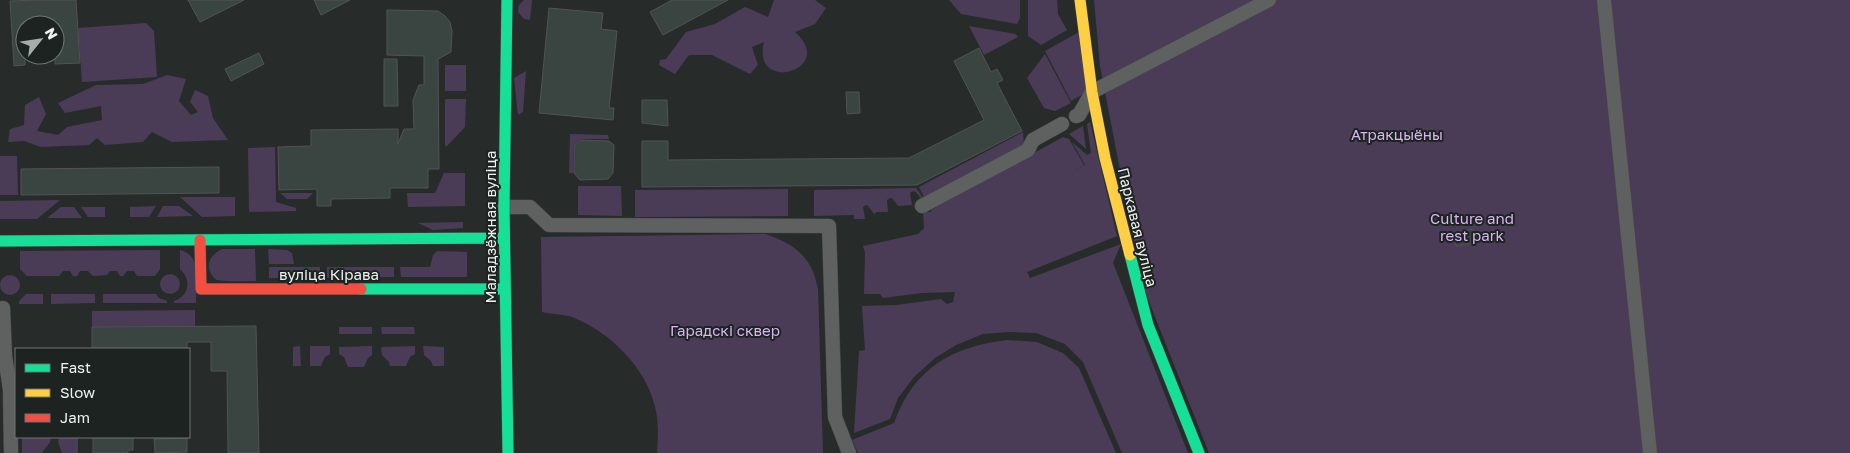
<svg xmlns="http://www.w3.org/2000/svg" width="1850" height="453" viewBox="0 0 1850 453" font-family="'Golos Text',sans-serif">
<rect width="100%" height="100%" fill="#272c2a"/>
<path fill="#4a3c57" d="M524,0H532L530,20L524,19L518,12L519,5Z
M774,0H815L826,8L815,24L795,32C838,70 751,95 764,42L752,47L758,65L750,74L712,55H689L675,74L659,65L660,60L666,59L686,32L715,24L745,7L768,17Z
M949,0H1020V18L1017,24L961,14Z
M1028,0H1057L1058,14L1067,30L1041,45L1028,36Z
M1094,0H1850V453H1209L1146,294L1131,227L1100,66Z
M146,23L154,31L157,77L82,82L78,28Z
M969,26L1016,34L1018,37L984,55Z
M1079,32L1087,92L1071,101L1045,51Z
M1045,54L1071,103L1055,111L1044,108L1027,78Z
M445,65H466V91H445Z
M526,71L523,112L518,115L514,78Z
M167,75L186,79L179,101L191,115L198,112L190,102L195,90L208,96L213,118L228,140L172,142L152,132L143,142L105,145L97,138L89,145L41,147L24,141L8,142L10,129L24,125L25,105L39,97L46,114L37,131L58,135L67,127L102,120L101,106L65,113L58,103L96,85L143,84Z
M445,99H466L465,127L447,146H445Z
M1090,122L1117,236L1027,272L1030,278L1121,244L1113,263L1188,453H1122L1083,362L1065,344L1036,333L1009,332L983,334L956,345L935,358L914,377L898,398L890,419L854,433L859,351L865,350L862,306L896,305L941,299L947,304L953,302L955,292L922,293L883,298L880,294H864L865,253L863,246L918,234L924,228L923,212H931V210L1063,137L1069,139L1084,165L1076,170L1085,165L1072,142L1087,155L1091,153L1087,124Z
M1083,126L1086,149L1069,134Z
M1023,132L1024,147L925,199L919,187Z
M570,134L608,135L609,139H581L573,146V173H569Z
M275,147L276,202L296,208V211L249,212L248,148Z
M0,156H17L18,195H0Z
M444,173H465V206L408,207L407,193H435Z
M578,186H621L622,216L578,215Z
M916,188L923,198L921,199L916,192L913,191L910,193L912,205L898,206L892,198H890L887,200L888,212H877L874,214L868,206L866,205L863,207L865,219H854V215L814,216V190Z
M788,189V216L635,217V190Z
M280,193H313L307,199H287Z
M180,197H235V216L202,217Z
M60,200L37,219H0V201Z
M156,206L149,217H130V207Z
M163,206H179L193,216L157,217Z
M61,207H74L82,218H47Z
M81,207H105V217H88Z
M463,222V228L433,230L418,223Z
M765,234C795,244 812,257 818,289L823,453H657C658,438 659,422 655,407C646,367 610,332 572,317C563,314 551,314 542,312L541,237Z
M222,249H255L256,281C248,281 223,282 217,280C211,277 208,269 209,263C211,256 216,252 222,249Z
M268,249L287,250L292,253L294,264H269Z
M160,250V269L155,276H137L134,271H127L123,276H120L117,271H110L107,275L93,276L88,271H80L77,276H73L70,271H63L59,276H27L20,269V251Z
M180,250C203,256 196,283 196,303H174V301C189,296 192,280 180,269Z
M437,251L467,252V277H401L400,267H430L433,255Z
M269,267H320V278H269Z
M327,267H394V277L327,278Z
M160 284a10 10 0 1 1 20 0a10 10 0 1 1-20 0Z
M0 285a10 10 0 1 1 20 0a10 10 0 1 1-20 0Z
M26,294H43V304H19V301Z
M51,294H95V303L51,304Z
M103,294H156L159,298L167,301V303H103Z
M195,310V326L92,327V311Z
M339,327H372V334H339Z
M381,327H414L415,334H382Z
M1007,340L1037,342L1063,353L1079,368L1116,453H858L852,440L894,423C914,368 951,347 1007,340Z
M300,346L301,366H293V347Z
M310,346H330V354L325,357L321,366H310Z
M372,346V355L368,358L364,367H348L344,357L339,354V347Z
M415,346V354L410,357L406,366H390L389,362L382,355L381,347Z
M423,346L444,347V366H433L431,361L424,355Z
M22,437H51L50,442L42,453H22Z
M59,437H78V453H62L58,442Z"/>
<path fill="#3a4542" stroke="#505352" d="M40,0H76L80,63L55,64V25H25V65L14,66L10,1Z
M188,0H244L200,22Z
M314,0H350L321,15Z
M672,0H728L663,35L650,12Z
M549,8L603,13L601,29L617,31L609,108H614L613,120L539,113Z
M387,10L438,11L445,16L450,22L452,31L451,52L438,59L439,169H428V188H390V198L331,199V206H317V189L279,190L278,147L311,146V130L398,129V144L404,129H414L413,100L419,85H424V56L387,55Z
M979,48L991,72L997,69L1003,80L997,83L1022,131L917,185L642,187V141H668V160L909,158L984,120L954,61Z
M259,53L264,64L231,81L225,69Z
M384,59H397L398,106H384Z
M846,92H859L860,113L847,114Z
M642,100H667L668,126L642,123Z
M581,140L609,141L614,145L613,173L608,179L580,180L574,173V146Z
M219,167V193L21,195V169Z
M1473,229L1476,242L1456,246L1453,233Z
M256,326L259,453H228L227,371H211V342H187V349H92V327Z
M93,437H133V450H128V453H93Z
M187,438V452L155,453L154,439Z"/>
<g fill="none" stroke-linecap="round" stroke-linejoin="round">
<defs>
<path id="street" d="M1604,0L1650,453
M1076,116L1079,115L1092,92L1269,0
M922,206L1028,150L1033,140L1062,124
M504,207H530L549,225L829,226L835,417L849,453
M3,308L5,356L10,390L11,453"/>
<path id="fast" d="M507,0L504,207L508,453
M0,241L504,238
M1130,255L1148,325L1199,453
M361,289H505"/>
<path id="slow" d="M1080,0L1092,92L1105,158L1130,255"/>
<path id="jam" d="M200,240L201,289H361"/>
</defs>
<use href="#street" stroke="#454847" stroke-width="15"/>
<use href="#fast" stroke="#454847" stroke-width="12"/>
<use href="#slow" stroke="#454847" stroke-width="12"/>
<use href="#jam" stroke="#454847" stroke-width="12"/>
<use href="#street" stroke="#5e6160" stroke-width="14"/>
<use href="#fast" stroke="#16e098" stroke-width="11"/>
<use href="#slow" stroke="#ffcf43" stroke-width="11"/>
<use href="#jam" stroke="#f24e42" stroke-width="11"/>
</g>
<g text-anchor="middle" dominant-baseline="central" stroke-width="4" stroke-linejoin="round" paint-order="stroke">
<g font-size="15" fill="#dab5f6" stroke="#1d2321">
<text x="1397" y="134">Атракцыёны</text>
<text x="1472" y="218">Culture and<tspan x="1472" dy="17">rest park</tspan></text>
<text x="725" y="330">Гарадскі сквер</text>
</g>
<g font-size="15" fill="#edf1f0" stroke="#1d2321">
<text transform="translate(490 227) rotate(-90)">Маладзёжная вуліца</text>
<text transform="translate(1138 227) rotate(76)">Паркавая вуліца</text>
<text x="329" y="274">вуліца Кірава</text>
</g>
</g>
<rect x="15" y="348" width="175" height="90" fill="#1d2321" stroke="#707574"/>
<rect x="25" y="364" width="25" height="8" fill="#16e098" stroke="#707574"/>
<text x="60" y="373" font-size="15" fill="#edf1f0">Fast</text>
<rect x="25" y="389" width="25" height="8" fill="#ffcf43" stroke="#707574"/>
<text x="60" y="398" font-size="15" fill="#edf1f0">Slow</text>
<rect x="25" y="414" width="25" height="8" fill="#f24e42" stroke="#707574"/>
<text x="60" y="423" font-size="15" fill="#edf1f0">Jam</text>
<g transform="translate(40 40) rotate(60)"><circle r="24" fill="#1d2321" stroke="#707574"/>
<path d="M0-4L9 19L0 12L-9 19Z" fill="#a8acab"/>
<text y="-8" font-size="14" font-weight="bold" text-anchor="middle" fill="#edf1f0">N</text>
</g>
</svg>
